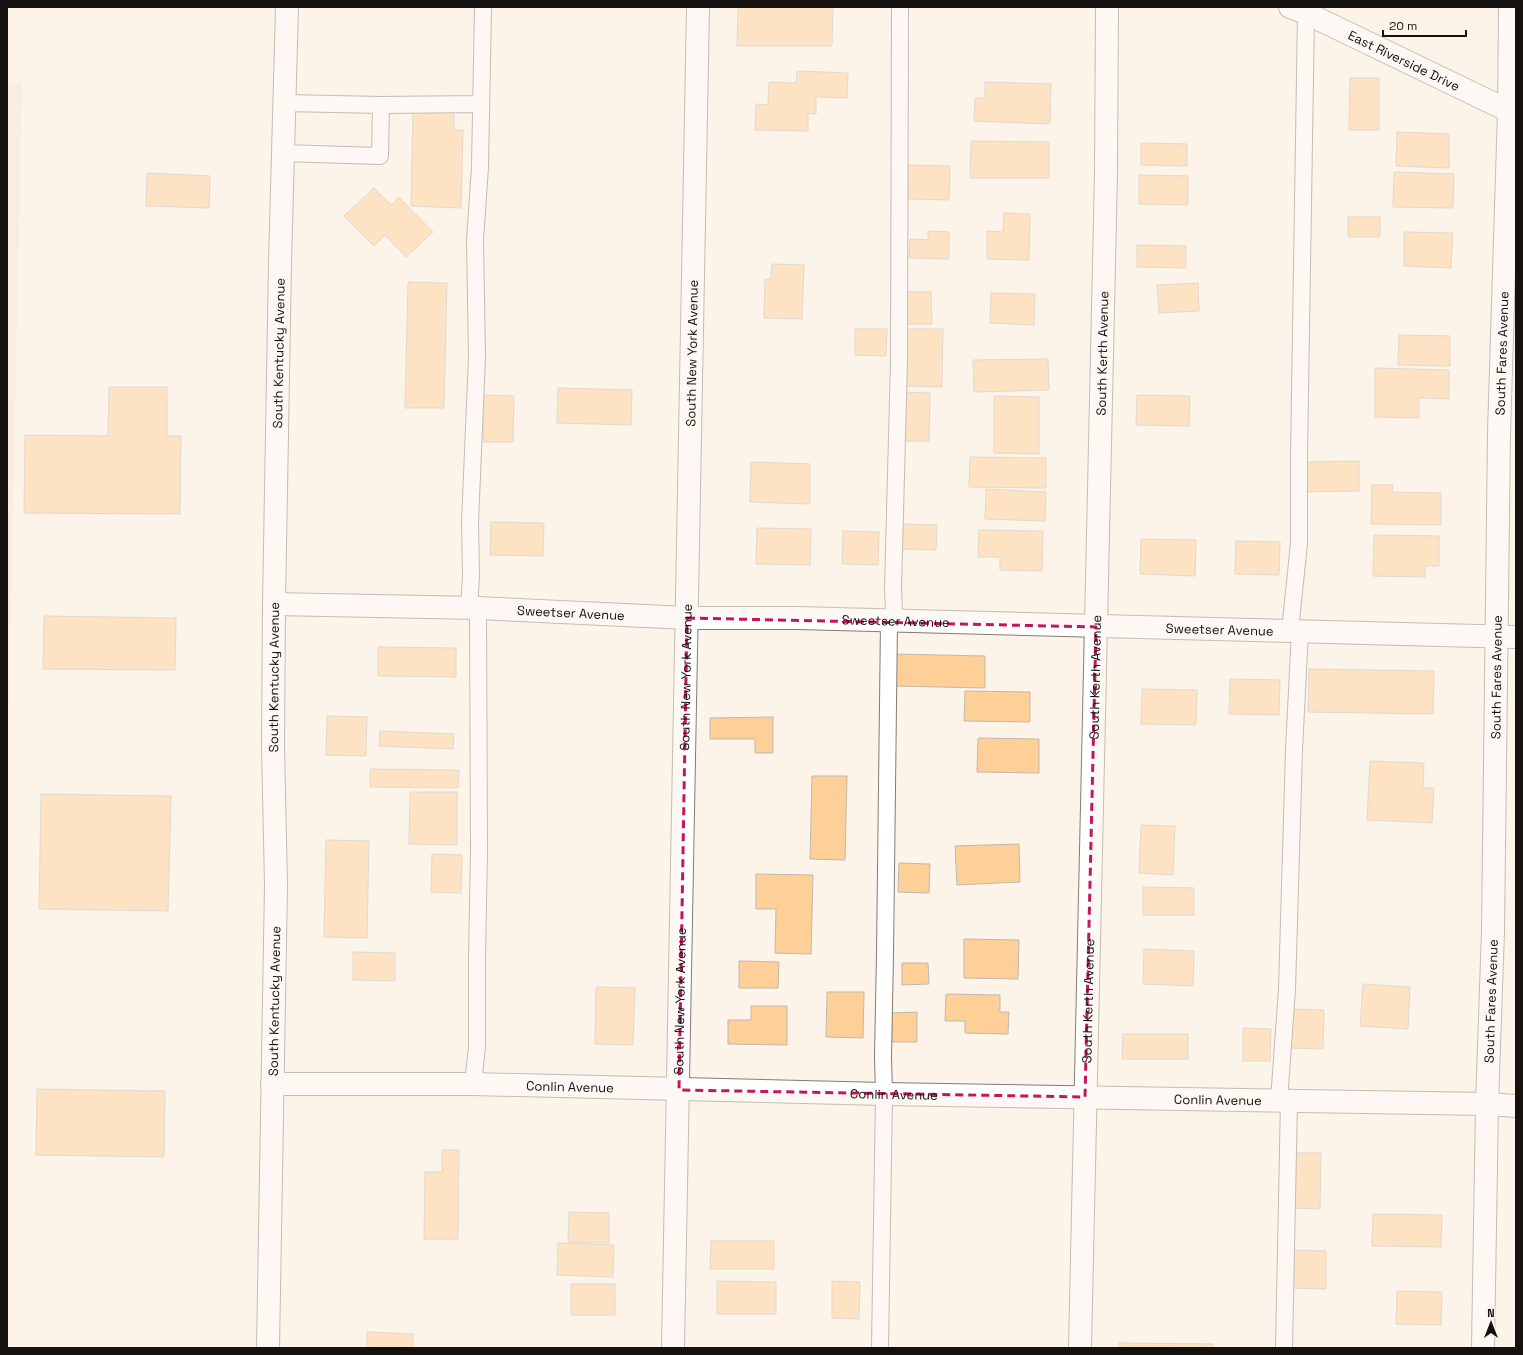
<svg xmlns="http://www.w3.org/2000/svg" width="1523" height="1355" viewBox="0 0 1523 1355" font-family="'Space Grotesk',sans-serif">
<rect width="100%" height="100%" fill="#fcf3e9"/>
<path fill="#f4e7d7" d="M22,83L7,786V84Z"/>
<path fill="#fecf96" stroke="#c1b9b0" d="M738,7H833L832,46H737Z
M797,71L848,73L847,98L816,97V114L808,113V131L755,130L756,104L768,105L769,82L796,83Z
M1350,78H1379V130H1349Z
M985,82L1051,84L1050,124L974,121L975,98H985Z
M413,109L454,110V130H463L461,208L411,206Z
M1397,132L1449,134V168L1396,166Z
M971,141L1049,142V178H970Z
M1141,143L1187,144V166L1141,165Z
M908,165L950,166L949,200L908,199Z
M1394,172L1454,174L1453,208L1393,207Z
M147,173L210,176L209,208L146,206Z
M1139,175L1188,176V205L1139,204Z
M374,188L391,205L399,197L433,232L406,257L385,235L374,246L344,216Z
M1004,213L1030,214L1029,260L987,259V231L1003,232Z
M1348,217H1380V237H1348Z
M928,231L949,232V259L909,258L910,239L928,240Z
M1404,232L1453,233L1451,268L1404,266Z
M1137,245L1186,246V268L1137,267Z
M772,264L804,265L802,319L764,318L765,279H771Z
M408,282L447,283L444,408H405Z
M1198,283L1199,311L1159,313L1157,285Z
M901,292H931L932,324H901Z
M991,293L1035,294L1034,325L990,323Z
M855,329H887L886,356L855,355Z
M907,329H943L942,387L906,386Z
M1399,335L1450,336V366L1398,365Z
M1048,359L1049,390L974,392L973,360Z
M1375,368L1449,370V399L1419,398V418L1375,417Z
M109,387H167V436H181L180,514L24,513L25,435L108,436Z
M558,388L632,390L631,425L557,423Z
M901,392L930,393L929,441H900Z
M484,395L514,396L513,442H483Z
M1137,395L1190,396L1189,426L1136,425Z
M994,396L1039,397V454L994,453Z
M970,457L1046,458V488L969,487Z
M1359,461V491L1303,492V462Z
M751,462L810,464V504L750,502Z
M1372,485H1393L1392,492L1441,493V525L1371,524Z
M986,489L1046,492L1045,521L985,519Z
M491,522L544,523L543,556L490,555Z
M902,524L937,525L936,550L901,549Z
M757,528L811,529L810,565L756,564Z
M979,530L1043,531L1042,571L1000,570V557H978Z
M843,531L879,532L878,565L842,564Z
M1374,535L1439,536V566H1425V577L1373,576Z
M1141,539L1196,540L1195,576L1140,574Z
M1236,541L1280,542L1279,575L1235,574Z
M44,616L176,618L175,670L43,669Z
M378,647L456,648V677L378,676Z
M893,654L985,656V688L892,686Z
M1309,669L1434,671L1433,714L1308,712Z
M1230,679L1280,680L1279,715L1229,714Z
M1142,689L1197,690L1196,725L1141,724Z
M965,691L1030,692V722L964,721Z
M327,716L367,717L366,756L326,755Z
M773,717V753H755V739H710V718Z
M380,731L454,734L453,749L379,746Z
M978,738L1039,739V773L977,772Z
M1370,761L1424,763L1423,788H1434L1432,823L1367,820Z
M370,769L459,770L458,788L370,787Z
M812,776H847L845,860L810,859Z
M410,792H457V845L409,844Z
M41,794L171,796L168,911L39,909Z
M1141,825L1175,826L1173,875L1139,873Z
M326,840L369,841L367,938L324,937Z
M1019,844L1020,882L957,885L955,846Z
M432,854L462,855L461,893L431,892Z
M899,863L930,864L929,893L898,892Z
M756,874L813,875L811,954L775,953L776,909H756Z
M1143,887L1194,888V915H1143Z
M964,939L1019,940L1018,979L964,978Z
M1144,949L1194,951L1193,986L1143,984Z
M353,952L395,953V981L353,980Z
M739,961L779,962L778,988H739Z
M902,963H928L929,984L902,985Z
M1363,984L1410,987L1408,1029L1360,1026Z
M596,987L635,988L633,1045L595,1044Z
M827,992H864L863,1038L826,1037Z
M946,994L1000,995V1012H1009L1008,1034L965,1033V1021H945Z
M751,1006H787V1045L728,1044V1020H751Z
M1292,1009L1324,1010L1323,1049L1291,1048Z
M917,1012V1042H892L891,1013Z
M1243,1028L1271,1029L1270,1061H1243Z
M1123,1034H1188V1059H1122Z
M37,1089L165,1091L164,1157L36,1155Z
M442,1150H459L458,1239H424L425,1172H442Z
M1289,1153H1321L1320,1209L1288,1208Z
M569,1212L609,1213V1243L568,1242Z
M1373,1214L1442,1215L1441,1247L1372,1246Z
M711,1241H774V1269H710Z
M558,1243L614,1245L613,1277L557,1275Z
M1294,1250L1326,1251V1289L1293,1288Z
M717,1281L776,1282V1314H717Z
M832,1281L860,1282L859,1319L832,1318Z
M571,1284H615V1315H571Z
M1397,1291L1442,1292L1441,1325L1396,1324Z
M367,1332L413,1334V1348H367Z
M1119,1343L1213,1344V1348H1119Z"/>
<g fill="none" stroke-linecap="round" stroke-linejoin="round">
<defs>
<path id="service" d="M381,105L481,104
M283,153L380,156L381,105L285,103
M469,608L471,576L470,522L477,357L475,240L480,167L483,7
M1290,631L1299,543V457L1306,13
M473,1084L477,1047V957L479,852L478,608
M1279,1101L1287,989L1294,750L1300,631
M880,1348L884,1094L883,1057L885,954L889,621L894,611L893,589L899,361L900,7
M1284,1348L1289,1101"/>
<g id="minor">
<path id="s1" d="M274,604L478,608L687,618H797L1516,637"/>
<path id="s2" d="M272,1084H473L884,1094L1487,1104L1516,1106"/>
<path id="s3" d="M673,1348L698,7"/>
<path id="s4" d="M1080,1348L1106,173L1107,7"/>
<path id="s5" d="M1483,1348L1487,1104L1493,931L1499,433L1509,111L1510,7"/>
</g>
<g id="tertiary">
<path id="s6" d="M1290,7L1306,13L1509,111L1516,117"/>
<path id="s7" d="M268,1348L276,885L273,746L274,604L280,263L287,7"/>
</g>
</defs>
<use href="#service" stroke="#847c73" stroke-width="18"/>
<use href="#minor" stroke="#847c73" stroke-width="24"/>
<use href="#tertiary" stroke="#847c73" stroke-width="24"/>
<use href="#service" stroke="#fff" stroke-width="16"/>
<use href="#minor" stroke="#fff" stroke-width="22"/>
<use href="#tertiary" stroke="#fff" stroke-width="22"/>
</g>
<path d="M0 0H1523V1355H0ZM687,618L1096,627L1085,1097L679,1090Z" fill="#fcf3e9" fill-opacity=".55" fill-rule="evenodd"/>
<path fill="none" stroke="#c2185b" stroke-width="3" stroke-dasharray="8 5" stroke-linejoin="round" d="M687,618L1096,627L1085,1097L679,1090Z"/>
<g text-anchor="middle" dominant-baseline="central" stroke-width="4" stroke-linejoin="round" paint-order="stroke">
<g font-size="13" fill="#14110e" stroke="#fcf3e9">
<text stroke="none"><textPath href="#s6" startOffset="126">East Riverside Drive</textPath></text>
<text stroke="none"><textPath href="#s7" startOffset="995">South Kentucky Avenue</textPath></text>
<text stroke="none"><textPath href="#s3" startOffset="995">South New York Avenue</textPath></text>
<text stroke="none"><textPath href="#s4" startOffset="995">South Kerth Avenue</textPath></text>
<text stroke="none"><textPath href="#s5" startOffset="995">South Fares Avenue</textPath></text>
<text stroke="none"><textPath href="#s1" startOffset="297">Sweetser Avenue</textPath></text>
<text stroke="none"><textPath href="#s1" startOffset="622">Sweetser Avenue</textPath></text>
<text stroke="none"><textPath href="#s1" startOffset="946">Sweetser Avenue</textPath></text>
<text stroke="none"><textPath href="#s7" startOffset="671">South Kentucky Avenue</textPath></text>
<text stroke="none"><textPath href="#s5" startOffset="671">South Fares Avenue</textPath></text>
<text stroke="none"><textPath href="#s3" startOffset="671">South New York Avenue</textPath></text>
<text stroke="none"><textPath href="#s4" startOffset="671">South Kerth Avenue</textPath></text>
<text stroke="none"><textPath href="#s7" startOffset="347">South Kentucky Avenue</textPath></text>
<text stroke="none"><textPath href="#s3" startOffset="347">South New York Avenue</textPath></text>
<text stroke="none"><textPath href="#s4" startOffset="347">South Kerth Avenue</textPath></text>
<text stroke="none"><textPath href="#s5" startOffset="347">South Fares Avenue</textPath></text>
<text stroke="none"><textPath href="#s2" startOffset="298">Conlin Avenue</textPath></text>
<text stroke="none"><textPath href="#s2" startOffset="622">Conlin Avenue</textPath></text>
<text stroke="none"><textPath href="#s2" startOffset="946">Conlin Avenue</textPath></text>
</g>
</g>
<rect width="1523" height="1355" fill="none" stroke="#14110e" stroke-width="16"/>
<g transform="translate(1491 1323)" stroke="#fcf3e9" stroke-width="3" paint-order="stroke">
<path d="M0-3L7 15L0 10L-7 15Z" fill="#14110e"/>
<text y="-6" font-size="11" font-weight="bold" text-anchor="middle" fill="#14110e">N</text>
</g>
<path d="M1383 30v6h83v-6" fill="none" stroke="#14110e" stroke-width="2"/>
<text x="1389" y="30" font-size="12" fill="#14110e" stroke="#fcf3e9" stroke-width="3" paint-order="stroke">20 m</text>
</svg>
